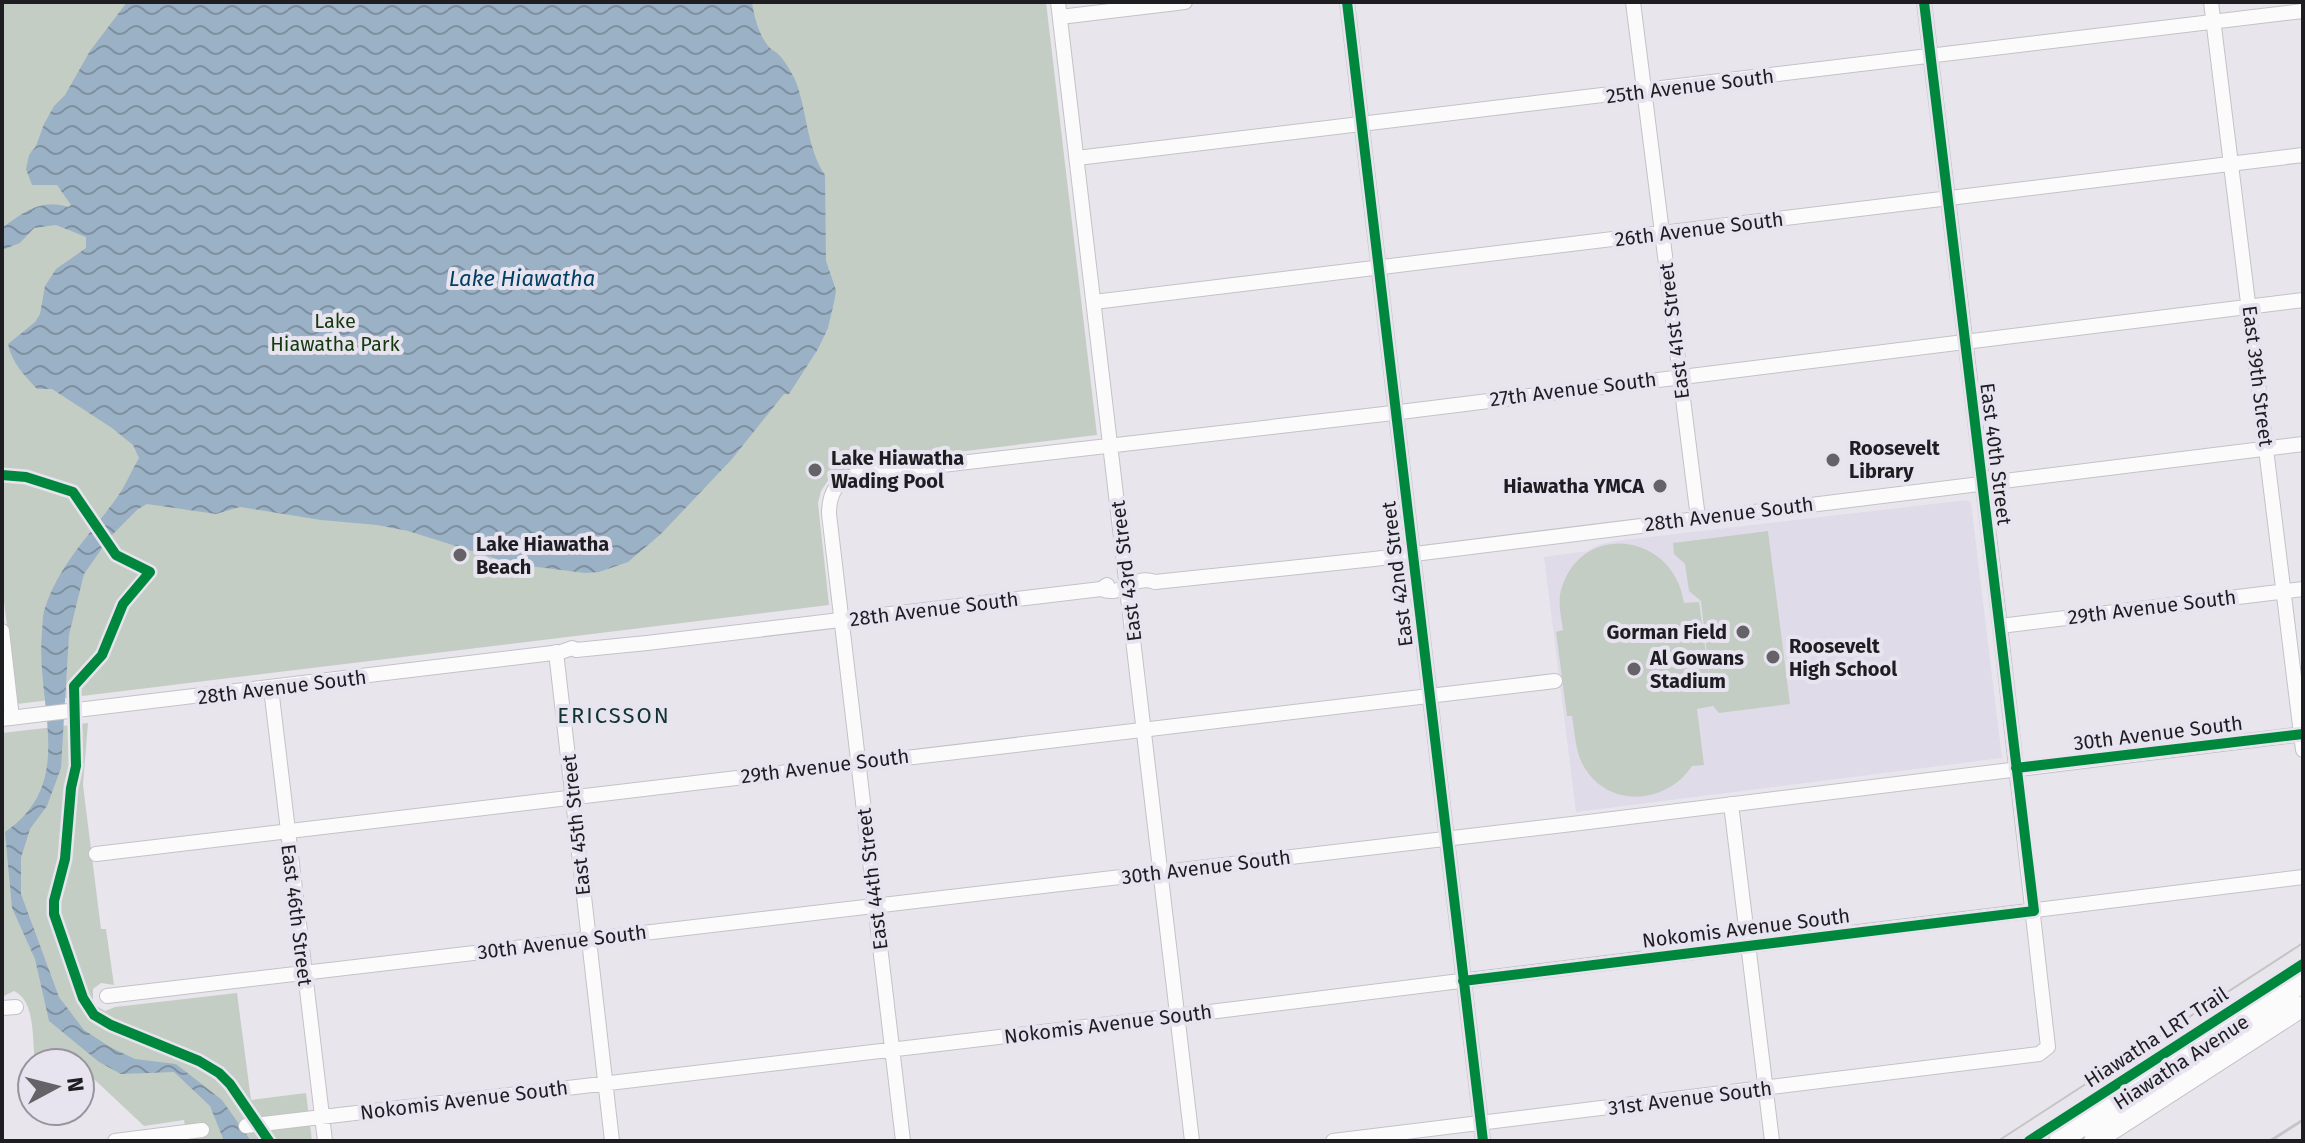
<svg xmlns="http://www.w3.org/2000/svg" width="2305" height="1143" viewBox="0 0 2305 1143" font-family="'Fira Sans',sans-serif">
<defs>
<pattern id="water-waves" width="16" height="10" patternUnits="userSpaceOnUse" patternTransform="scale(2)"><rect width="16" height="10" fill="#9bb2c6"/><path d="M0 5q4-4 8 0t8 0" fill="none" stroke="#7e90a0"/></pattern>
</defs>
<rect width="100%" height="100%" fill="#e8e6ec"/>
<path fill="#e0dbe9" d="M1967,500L1971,503L2002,758L1576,812L1544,557L1587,551L1598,545L1615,541Z"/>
<path fill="#c4cdc4" d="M2,2H1046L1097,435L859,464L831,476L821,491L818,503L829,605L17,704L2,586Z
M1768,531L1790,704L1719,713L1713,706L1697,709L1704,765L1692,766C1666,805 1607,809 1583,765C1575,750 1575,733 1572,716H1567L1556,632L1563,630C1561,616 1557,600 1562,587C1583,521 1674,533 1684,603L1699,602L1711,690L1701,601L1689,591L1685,564L1674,554L1673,543Z
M88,723L83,785L101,929H106L114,985L101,983L93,989V1004L105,1011L115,1007L237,993L251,1100L306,1093L312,1141H187L184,1120L144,1126L80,1066V1063H35C32,1041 36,1001 14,991L2,997V733Z"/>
<path fill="url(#water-waves)" d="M127,2H752C754,17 759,36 770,48C773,51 777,52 780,56C785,61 793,75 796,82C807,111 807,149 825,175L826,261L836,290L835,298L828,328L818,349L789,394H784L732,459L661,534L628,562L599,572L585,573L513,564L408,531L377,525L321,520L240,507L216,514L147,504L138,509L110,537L84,574L69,635L61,768L47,806L30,829L21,858V894L59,997L84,1030L110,1047L135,1059L176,1064L222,1100L251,1141H224L210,1106L174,1072L121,1074L99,1062L49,1021L35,959L12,908L5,832C78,782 35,705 42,632C43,624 42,616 45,608C59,564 92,533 118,496C126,484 132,470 139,458L133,445L112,428L52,389H37C24,375 12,363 8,344L35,322L40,314L45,286L56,269L86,248V237L56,225L34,228L20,243L2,250V228C22,213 42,198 68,207L71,205L57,185H32L26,169L29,155L36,146L44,124L54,106L65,95L90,51Z"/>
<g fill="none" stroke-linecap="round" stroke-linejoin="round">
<defs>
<path id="minor" d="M1058,2L1192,1141
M1347,2L1483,1141
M1633,2L1698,518
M2211,2L2303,750
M1060,17L1185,2
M1077,158L2303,11
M1094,302L2303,155
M1101,589C1124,598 1131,574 1155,582L1374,559L2303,444
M2000,626L2303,589
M2,631L12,718
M556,652L612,1141
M271,688L325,1141
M2,719L561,652L572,648L576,650L647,643L1101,589L1107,585
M1731,804L1772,1141
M96,854L1555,681
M107,996L1572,824L2303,734
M2,1008L16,1007
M246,1126L1177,1016L2303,877
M115,1141L202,1130
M903,1141L829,514C829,494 836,480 856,475L1384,414L2303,300
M1333,1141L2039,1054L2048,1047L2000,626L1924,2"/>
<path id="highway" d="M2059,1141L2303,982
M2094,1141L2303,1006"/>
</defs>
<use href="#minor" stroke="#c3c2c6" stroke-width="16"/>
<use href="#highway" stroke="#c3c2c6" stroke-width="22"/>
<use href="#minor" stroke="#fcfbfc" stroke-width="14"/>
<use href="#highway" stroke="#fcfbfc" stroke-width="20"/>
<path stroke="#c5c5c6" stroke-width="2" d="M1998,1141L2303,943"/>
<path stroke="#c5c5c6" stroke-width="3" d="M2270,1141L2303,1120"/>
<defs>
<path id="cycleway" d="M1347,2L1483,1141
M2,475L26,477L73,492L116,555L150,572L123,604L102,655L74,686L76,766L71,788L65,859L54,901V914L83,998L94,1015L111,1025L199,1061L219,1073L230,1084L269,1141
M2016,768L2303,734
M1463,981L2034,911L1924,2
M2029,1141L2303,964"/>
</defs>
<use href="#cycleway" stroke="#e7e3ef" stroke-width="15"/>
<use href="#cycleway" stroke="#00873e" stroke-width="10"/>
</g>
<g fill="#656368" stroke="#e7e3ef" stroke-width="3">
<circle cx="1833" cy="460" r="8"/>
<circle cx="815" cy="470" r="8"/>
<circle cx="1660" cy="486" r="8"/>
<circle cx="460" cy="555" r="8"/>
<circle cx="1743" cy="632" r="8"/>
<circle cx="1773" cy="657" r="8"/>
<circle cx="1634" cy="669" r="8"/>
</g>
<g text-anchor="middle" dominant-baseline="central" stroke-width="8" stroke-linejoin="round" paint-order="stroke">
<g font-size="20" fill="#1e1d21" stroke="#e7e3ef">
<text transform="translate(1690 86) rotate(-7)">25th Avenue South</text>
<text transform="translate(1699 229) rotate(-7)">26th Avenue South</text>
<text transform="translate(1674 331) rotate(-97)">East 41st Street</text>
<text transform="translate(2258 376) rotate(83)">East 39th Street</text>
<text transform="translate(1573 389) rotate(-7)">27th Avenue South</text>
<text transform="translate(1996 454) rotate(83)">East 40th Street</text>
<text transform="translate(1729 514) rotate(-7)">28th Avenue South</text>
<text transform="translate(1126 571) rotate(-97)">East 43rd Street</text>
<text transform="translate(1397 574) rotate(-97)">East 42nd Street</text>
<text transform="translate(2152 607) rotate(-7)">29th Avenue South</text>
<text transform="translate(934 609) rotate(-7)">28th Avenue South</text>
<text transform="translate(282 687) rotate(-7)">28th Avenue South</text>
<text transform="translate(2158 733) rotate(-7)">30th Avenue South</text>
<text transform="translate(825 766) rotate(-7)">29th Avenue South</text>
<text transform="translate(576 825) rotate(-96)">East 45th Street</text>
<text transform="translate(1206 867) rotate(-7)">30th Avenue South</text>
<text transform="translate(872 879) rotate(-97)">East 44th Street</text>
<text transform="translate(297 915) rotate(83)">East 46th Street</text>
<text transform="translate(1746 928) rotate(-7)">Nokomis Avenue South</text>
<text transform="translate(562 942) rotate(-7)">30th Avenue South</text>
<text transform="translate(1108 1024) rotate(-7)">Nokomis Avenue South</text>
<text transform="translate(2156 1037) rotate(-33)">Hiawatha LRT Trail</text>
<text transform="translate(2181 1062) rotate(-33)">Hiawatha Avenue</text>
<text transform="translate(1690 1098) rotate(-7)">31st Avenue South</text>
<text transform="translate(464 1100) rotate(-7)">Nokomis Avenue South</text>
</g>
<g font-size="20" fill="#13390d" stroke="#e7e3ef">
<text x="335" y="321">Lake<tspan x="335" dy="23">Hiawatha Park</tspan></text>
</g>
<g font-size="20" font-weight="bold" fill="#1e1d21" stroke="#e7e3ef" text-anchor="start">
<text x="1849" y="448">Roosevelt<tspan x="1849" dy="23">Library</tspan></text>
<text x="831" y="458">Lake Hiawatha<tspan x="831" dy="23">Wading Pool</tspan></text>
<text x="1644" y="486" text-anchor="end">Hiawatha YMCA</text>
<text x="476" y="544">Lake Hiawatha<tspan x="476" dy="23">Beach</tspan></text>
<text x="1727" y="632" text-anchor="end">Gorman Field</text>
<text x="1789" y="646">Roosevelt<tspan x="1789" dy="23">High School</tspan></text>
<text x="1650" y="658">Al Gowans<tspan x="1650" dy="23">Stadium</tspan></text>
</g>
<g font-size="22" font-style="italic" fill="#013f63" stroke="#e7e3ef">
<text x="522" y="278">Lake Hiawatha</text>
</g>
<g font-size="22" letter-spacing="2" fill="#103336" stroke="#e7e3ef">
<text x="614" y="715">ERICSSON</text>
</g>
</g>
<rect width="2305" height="1143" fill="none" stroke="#1e1d21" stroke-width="8"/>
<g transform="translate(56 1087) rotate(83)"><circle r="38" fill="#e7e3ef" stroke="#97949d" stroke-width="2"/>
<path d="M0-6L14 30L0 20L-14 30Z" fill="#656368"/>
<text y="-12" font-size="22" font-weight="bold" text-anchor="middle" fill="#1e1d21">N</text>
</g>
</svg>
